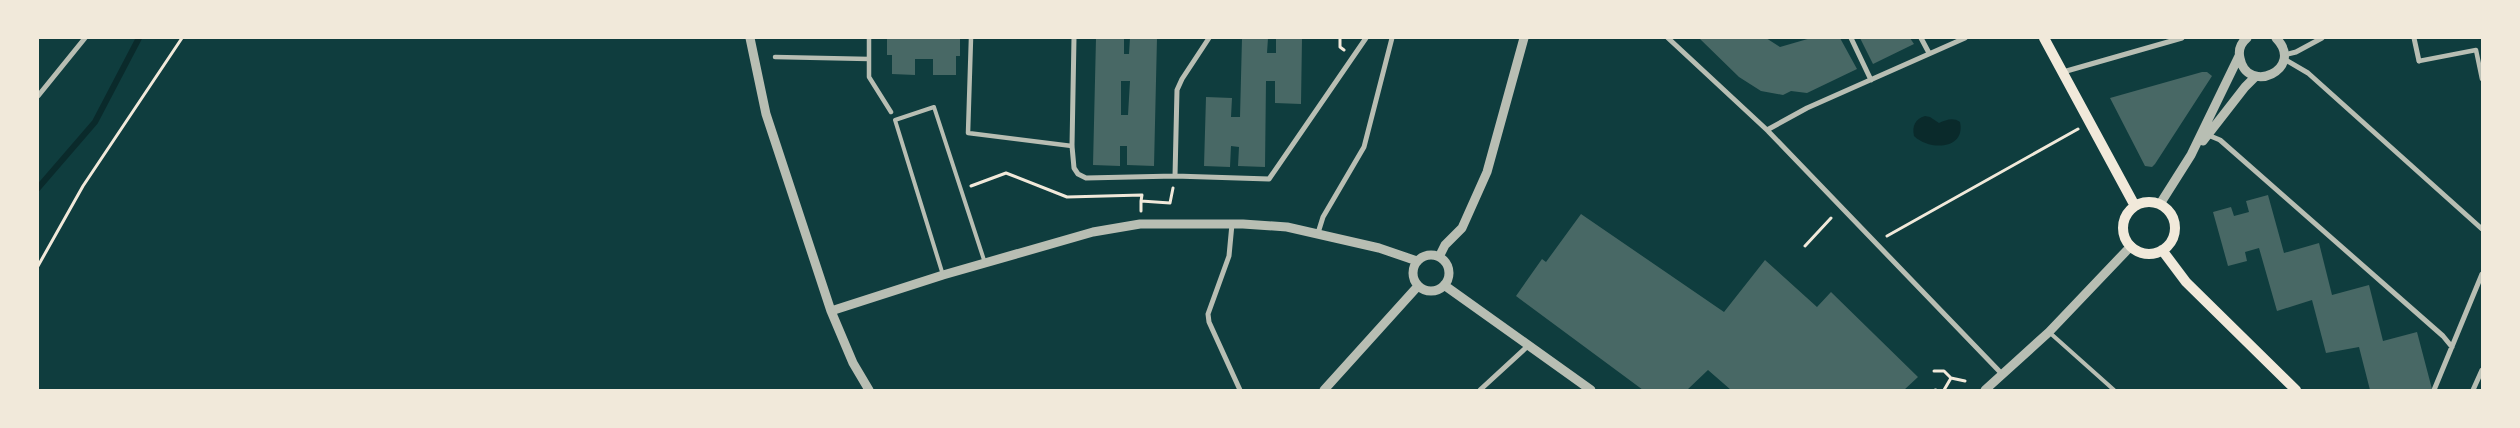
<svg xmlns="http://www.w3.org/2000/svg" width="2520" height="428" viewBox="0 0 2520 428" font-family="'Golos Text',sans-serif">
<rect width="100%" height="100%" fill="#0f3d3e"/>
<path fill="#0a2a2b" d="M1925,116L1930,117L1939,123C1946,120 1953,117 1960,122C1966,150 1929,151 1914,136C1912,126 1915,119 1925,116Z"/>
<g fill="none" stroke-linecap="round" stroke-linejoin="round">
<path stroke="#0a2a2b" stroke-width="6" d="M38,188L95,122L139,38"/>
</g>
<path fill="#486865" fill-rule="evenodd" d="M887,38H960V56H956V75H933V59H915V75L892,74V55H887Z
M1096,38H1124V54H1129L1130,38H1157L1154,166L1127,165V146H1120V166L1093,165ZM1121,81H1130L1128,115H1121Z
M1242,38H1268L1267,53H1276V38H1302L1301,104L1275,103V81H1266L1265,167L1238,166L1239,147L1231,146L1230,167L1204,166L1206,97L1232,98L1231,117H1240Z
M1699,38H1766L1780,47L1811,38H1840L1857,69L1807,93L1791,91L1783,95L1761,91L1739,77Z
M1860,38H1910L1914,44L1873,64Z
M2202,72H2207L2212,76L2155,164L2152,167L2145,166L2110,98Z
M2268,195L2284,253L2319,243L2332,295L2369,285L2383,341L2417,332L2432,389L2370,390L2359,347L2326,353L2312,300L2277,311L2259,248L2245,252L2247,261L2228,266L2213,212L2231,207L2234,216L2249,212L2246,201Z
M1581,214L1724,312L1765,260L1817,307L1831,292L1918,377L1904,390H1731L1708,370L1687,390H1643L1516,296L1542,259L1546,262Z"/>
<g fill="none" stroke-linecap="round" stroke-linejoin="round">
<path stroke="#f1e9da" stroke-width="3" d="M1340,38V47L1344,50
M971,186L1006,173L1067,197L1142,195L1141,201
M1141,211V201L1170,203L1173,188
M1887,236L2078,129
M1805,246L1831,218
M38,266L83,186L182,38
M1934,371H1944L1951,378L1965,381
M1935,390H1936
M1944,390L1951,378"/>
<path stroke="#b8beb3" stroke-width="4" d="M943,275L895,120L934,107L985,263
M2049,332L2114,390"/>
<path stroke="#b8beb3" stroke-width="4.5" d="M869,38V77L891,112
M971,38L968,133L1072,146
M775,57L869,59
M2419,61L2476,50L2482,79"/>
<path stroke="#b8beb3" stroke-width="5" d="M1074,38L1072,146L1074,168L1078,174L1086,178L1175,176L1269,179L1366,38
M1668,38L1767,130L2002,374
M1851,38L1871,80
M1921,38L1929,53
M2414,38L2419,61
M2284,55L2296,52L2322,38
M2284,59L2308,73L2482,229
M2063,72L2182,38
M38,96L85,38
M1767,130L1807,108L1965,38
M2208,135L2220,140L2443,336L2452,347
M1175,176L1177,90L1182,79L1209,38
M1232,224L1229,256L1208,314L1209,322L1240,390
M1318,233L1323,217L1364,147L1392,38
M1480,390L1529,345
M2434,390L2482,274
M2473,390L2482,370"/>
<path stroke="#b8beb3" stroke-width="9" d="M750,38L766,114L831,311L853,363L869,390
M2247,38C2241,43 2238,50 2240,58C2247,96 2306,69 2276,38
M2203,141L2245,87L2256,76
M2160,204L2191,155L2239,56
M1413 273a18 18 0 1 1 36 0a18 18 0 1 1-36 0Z
M1439,257L1445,245L1462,228L1487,172L1524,38
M1444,285L1591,390
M831,311L943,275L1093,232L1140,224H1243L1287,227L1379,248L1417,261
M1324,390L1418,286
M1985,390L2049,332L2131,246"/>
<path stroke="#f1e9da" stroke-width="10" d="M2044,38L2135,206
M2123 228a26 26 0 1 1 52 0a26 26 0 1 1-52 0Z
M2162,250L2186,282L2296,390"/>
</g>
<rect width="2520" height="428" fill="none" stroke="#f1e9da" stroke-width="78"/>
</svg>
